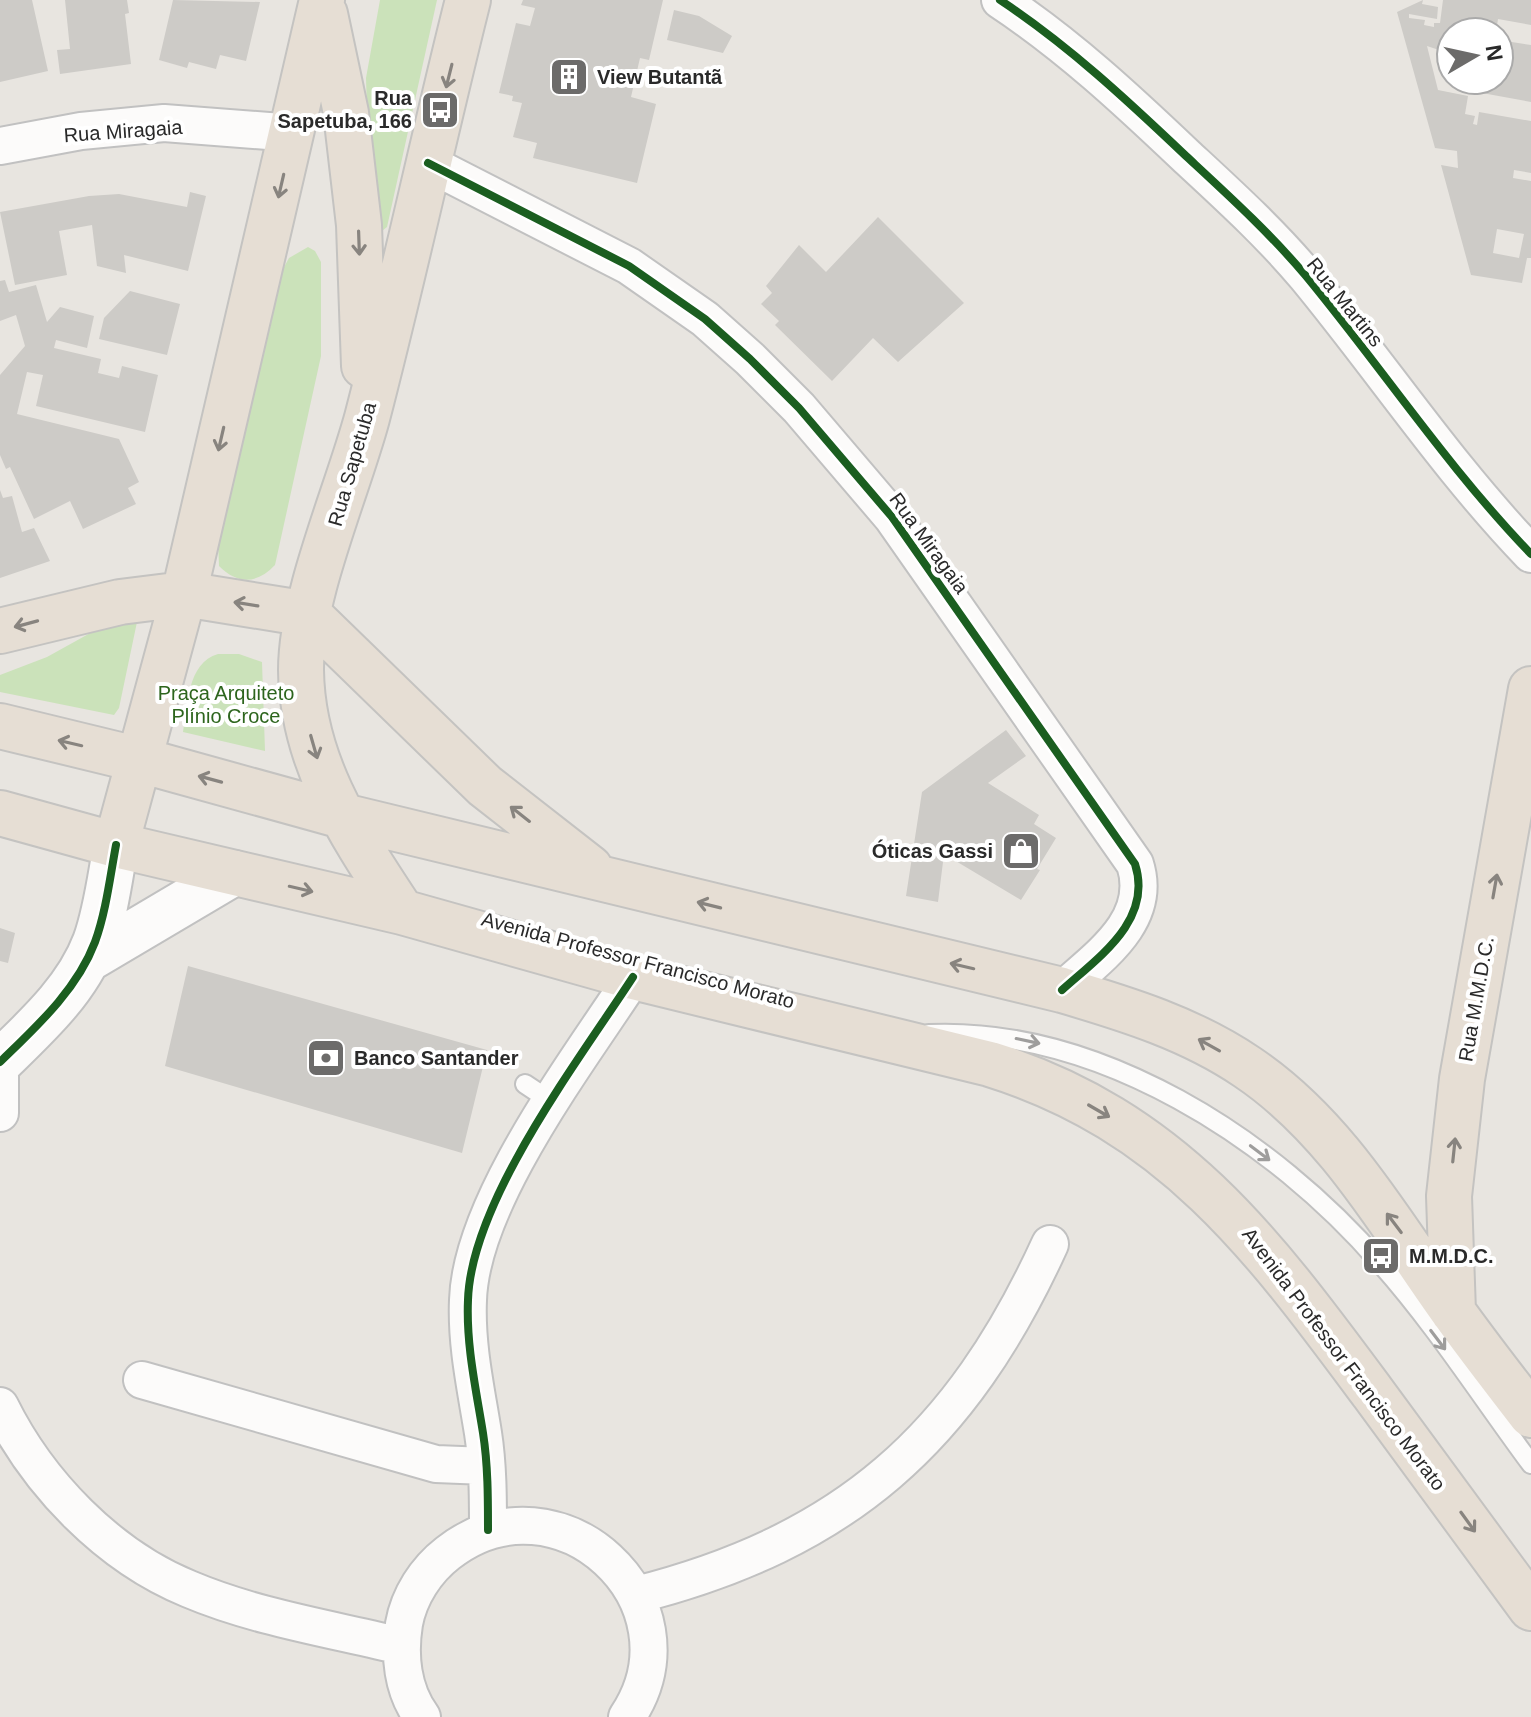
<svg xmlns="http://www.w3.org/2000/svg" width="1531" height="1717" viewBox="0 0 1531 1717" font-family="Helvetica,sans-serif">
<rect width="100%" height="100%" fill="#e8e5e0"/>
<path fill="#cbe2ba" d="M380,0H437L387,227L382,231L367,111L366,78Z
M308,247L315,251L321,262V356L275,565C257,584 238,585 219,566L218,541L283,269L289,258Z
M121,616L136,618L137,622L119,708L114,715L0,692V675L47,657Z
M218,654H239L262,662L265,751L183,732C188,705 187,663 218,654Z"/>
<path fill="#cdcbc7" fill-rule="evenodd" d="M0,0H32L48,71L0,82Z
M65,0H127L129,13L125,14L131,64L60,74L57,50L70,49Z
M173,0L260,2L246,61L220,55L216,69L189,62L187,68L159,60Z
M523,0H663L649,60L640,58L631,97L656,104L637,183L533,158L537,143L513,137L522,103L512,101L513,96L499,93L516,23L530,26L535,8L521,5Z
M1423,0L1422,4L1438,7L1437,19L1409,14V18L1425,20L1424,25L1434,27V23H1440L1443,0H1531V25L1498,19L1496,32H1451V54L1427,46L1438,90L1468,96L1465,114L1475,116L1473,124L1477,125L1479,112L1531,121V173L1514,170L1513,178L1531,181V258H1527L1522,283L1471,275L1441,165L1458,168L1457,151L1435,148L1397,12ZM1497,229L1524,234L1519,258L1493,253Z
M674,10L699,16L732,36L723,53L667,40Z
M1499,40L1531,45V102L1460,89L1462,80H1499Z
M190,192L206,196L188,271L124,255L126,273L97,266L92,225L59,231L67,275L15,285L0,212L89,196L119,194L187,207Z
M878,217L964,303L898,362L873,338L832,381L775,325L779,321L761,304L772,293L766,286L799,245L826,272Z
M5,280L9,292L36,285L47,322L60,307L94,316L87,348L56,340L54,348L101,359L98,373L119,378L122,366L158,375L145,432L36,406L43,375L27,372L17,414L119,439L139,482L128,488L136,504L83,529L70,501L34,519L10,467L6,469L0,455V375L25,346L16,315L0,321V281Z
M130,291L180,304L167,355L99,339L104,318Z
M0,490L3,498L12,496L22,532L34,528L50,561L0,578Z
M1006,730L1026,756L988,783L1039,815L1034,824L1056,838L1037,869L1040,870L1021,900L944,854L938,902L906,896L922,792Z
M0,928L15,933L8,963L0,961Z
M188,966L487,1050L462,1153L165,1066Z"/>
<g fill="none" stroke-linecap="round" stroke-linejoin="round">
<defs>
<path id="service" d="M929,1034C1100,1027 1273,1139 1381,1264C1436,1326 1482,1398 1531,1464
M525,1084L552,1102"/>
<path id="minor" d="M1000,0C1068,45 1127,100 1186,156C1227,194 1270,233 1306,276C1382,368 1448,468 1531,554
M0,146L81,131L164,123L294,133
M428,163L629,266L705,319L750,359L799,408L892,517L1135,864C1153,920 1100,956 1062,990
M0,1076V1113
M142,1380L436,1464L486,1466
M0,1406C38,1483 108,1556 189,1589C255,1617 331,1629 401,1646
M488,1530C488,1498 488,1465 483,1433C476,1389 466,1345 468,1300C471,1201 579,1060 633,977
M636,1595C845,1542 961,1439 1050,1244
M422,1717C402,1690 399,1655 404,1624C409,1596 426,1570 448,1553C558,1467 704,1602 627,1717"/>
<path id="secondary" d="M87,960L234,873
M0,1062C36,1027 77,990 95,942C106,912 110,877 116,845"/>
<path id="trunk" d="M325,14L346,113L359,225L364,366
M0,631L120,602L184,594L308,614L485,786L590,868
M0,726L140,760L339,815L1062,990C1127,1009 1191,1029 1247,1067C1338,1128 1392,1227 1454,1313C1479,1348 1505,1381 1531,1415
M0,813L116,845L402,912L633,977L990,1064C1173,1121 1264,1246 1373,1393C1425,1464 1478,1536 1531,1608
M116,845L184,594L322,0
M402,912C353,837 302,764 301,670C301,595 347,492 367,418C403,280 433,139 468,0
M1453,1312L1449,1196L1462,1079L1531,689"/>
</defs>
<use href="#service" stroke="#c1c1c1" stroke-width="22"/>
<use href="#minor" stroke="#c1c1c1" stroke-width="40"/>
<use href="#secondary" stroke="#c1c1c1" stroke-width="48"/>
<use href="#trunk" stroke="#c4c3c1" stroke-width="48"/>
<use href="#service" stroke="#fcfbfa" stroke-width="18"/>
<use href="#minor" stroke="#fcfbfa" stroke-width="36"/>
<use href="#secondary" stroke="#fcfbfa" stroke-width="44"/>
<use href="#trunk" stroke="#e6ded4" stroke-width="44"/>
<defs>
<path id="cycleway" d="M1000,0C1068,45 1127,100 1186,156C1227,194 1270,233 1306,276C1382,368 1448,468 1531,554
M428,163L629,266L705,319L750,359L799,408L892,517L1135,864C1153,920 1100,956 1062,990
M0,1062C36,1027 77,990 95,942C106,912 110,877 116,845
M488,1530C488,1498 488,1465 483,1433C476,1389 466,1345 468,1300C471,1201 579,1060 633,977"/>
</defs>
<use href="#cycleway" stroke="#fff" stroke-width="13"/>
<use href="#cycleway" stroke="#1b5e20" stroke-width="8"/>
</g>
<defs><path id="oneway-shaft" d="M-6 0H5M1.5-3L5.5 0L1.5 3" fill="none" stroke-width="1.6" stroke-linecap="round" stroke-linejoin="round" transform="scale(2)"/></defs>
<g stroke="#88847f">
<use href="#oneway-shaft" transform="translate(449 76) rotate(104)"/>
<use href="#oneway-shaft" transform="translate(281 186) rotate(103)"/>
<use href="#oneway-shaft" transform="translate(359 243) rotate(88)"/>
<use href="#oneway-shaft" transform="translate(221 439) rotate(103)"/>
<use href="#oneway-shaft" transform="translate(246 604) rotate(-171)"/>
<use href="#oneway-shaft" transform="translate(26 624) rotate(165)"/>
<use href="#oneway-shaft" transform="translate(70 743) rotate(-167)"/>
<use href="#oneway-shaft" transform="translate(314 747) rotate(74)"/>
<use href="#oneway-shaft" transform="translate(210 779) rotate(-165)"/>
<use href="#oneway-shaft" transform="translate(520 814) rotate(-142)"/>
<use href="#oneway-shaft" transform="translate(1495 886) rotate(-80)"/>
<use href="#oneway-shaft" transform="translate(301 889) rotate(13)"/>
<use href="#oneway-shaft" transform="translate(709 905) rotate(-166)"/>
<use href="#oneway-shaft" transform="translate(962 966) rotate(-167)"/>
<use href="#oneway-shaft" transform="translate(1209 1045) rotate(-151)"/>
<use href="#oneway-shaft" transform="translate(1099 1111) rotate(30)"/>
<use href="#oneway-shaft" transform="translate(1454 1150) rotate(-84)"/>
<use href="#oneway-shaft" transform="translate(1394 1223) rotate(-127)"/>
<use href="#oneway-shaft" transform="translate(1468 1522) rotate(54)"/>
</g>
<g stroke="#9e9d9c">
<use href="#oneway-shaft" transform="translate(1028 1041) rotate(12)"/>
<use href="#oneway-shaft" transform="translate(1260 1153) rotate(37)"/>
<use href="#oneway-shaft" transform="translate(1438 1340) rotate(53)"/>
</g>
<defs>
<symbol id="building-square" viewBox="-11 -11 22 22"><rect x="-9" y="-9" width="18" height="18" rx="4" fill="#6c6b6a" stroke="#fff"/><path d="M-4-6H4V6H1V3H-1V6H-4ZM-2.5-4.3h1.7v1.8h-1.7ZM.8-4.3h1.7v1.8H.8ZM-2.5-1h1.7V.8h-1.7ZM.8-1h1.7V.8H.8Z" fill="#fff"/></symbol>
<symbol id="bus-square" viewBox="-11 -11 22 22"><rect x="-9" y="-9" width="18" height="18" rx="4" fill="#6c6b6a" stroke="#fff"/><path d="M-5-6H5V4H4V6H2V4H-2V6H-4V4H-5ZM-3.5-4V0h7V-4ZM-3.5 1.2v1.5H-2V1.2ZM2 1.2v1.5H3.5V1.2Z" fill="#fff"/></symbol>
<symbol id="shop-square" viewBox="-11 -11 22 22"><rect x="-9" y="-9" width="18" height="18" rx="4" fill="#6c6b6a" stroke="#fff"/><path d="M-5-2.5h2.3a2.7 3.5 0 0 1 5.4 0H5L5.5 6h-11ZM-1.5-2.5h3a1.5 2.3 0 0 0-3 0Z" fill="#fff"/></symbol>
<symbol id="bank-square" viewBox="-11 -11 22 22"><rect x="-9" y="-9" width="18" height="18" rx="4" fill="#6c6b6a" stroke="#fff"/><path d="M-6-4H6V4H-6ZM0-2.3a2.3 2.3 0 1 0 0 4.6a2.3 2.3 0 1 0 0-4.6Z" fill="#fff"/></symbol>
</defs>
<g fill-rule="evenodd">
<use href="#building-square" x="547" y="55" width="44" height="44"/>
<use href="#bus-square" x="418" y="88" width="44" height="44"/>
<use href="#shop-square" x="999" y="829" width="44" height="44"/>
<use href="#bank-square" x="304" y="1036" width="44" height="44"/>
<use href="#bus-square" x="1359" y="1234" width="44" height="44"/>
</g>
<g text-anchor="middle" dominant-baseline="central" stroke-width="8" stroke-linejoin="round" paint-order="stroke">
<g font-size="20" font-weight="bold" fill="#2a2a2a" stroke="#fff" text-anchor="start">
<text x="597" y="77">View Butantã</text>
<text x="412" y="98" text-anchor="end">Rua<tspan x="412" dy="23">Sapetuba, 166</tspan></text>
<text x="993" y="851" text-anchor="end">Óticas Gassi</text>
<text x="354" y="1058">Banco Santander</text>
<text x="1409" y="1256">M.M.D.C.</text>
</g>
<g font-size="20" fill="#2a2a2a" stroke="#fff">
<text transform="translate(123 131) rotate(-4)">Rua Miragaia</text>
<text transform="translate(1345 302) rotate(51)">Rua Martins</text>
<text transform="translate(352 464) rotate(-74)">Rua Sapetuba</text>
<text transform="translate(929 543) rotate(54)">Rua Miragaia</text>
<text transform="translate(638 960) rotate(15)">Avenida Professor Francisco Morato</text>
<text transform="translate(1476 999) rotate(-80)">Rua M.M.D.C.</text>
<text transform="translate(1344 1359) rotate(53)">Avenida Professor Francisco Morato</text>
</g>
<g font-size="20" fill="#2d651d" stroke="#fff">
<text x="226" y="693">Praça Arquiteto<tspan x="226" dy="23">Plínio Croce</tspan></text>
</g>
</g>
<g transform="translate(1475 56) rotate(81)"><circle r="38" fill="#ffffff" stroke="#aaaaaa" stroke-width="2"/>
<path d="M0-6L14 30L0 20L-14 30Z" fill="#6c6b6a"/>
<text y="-12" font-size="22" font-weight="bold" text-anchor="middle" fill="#2a2a2a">N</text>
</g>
</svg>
